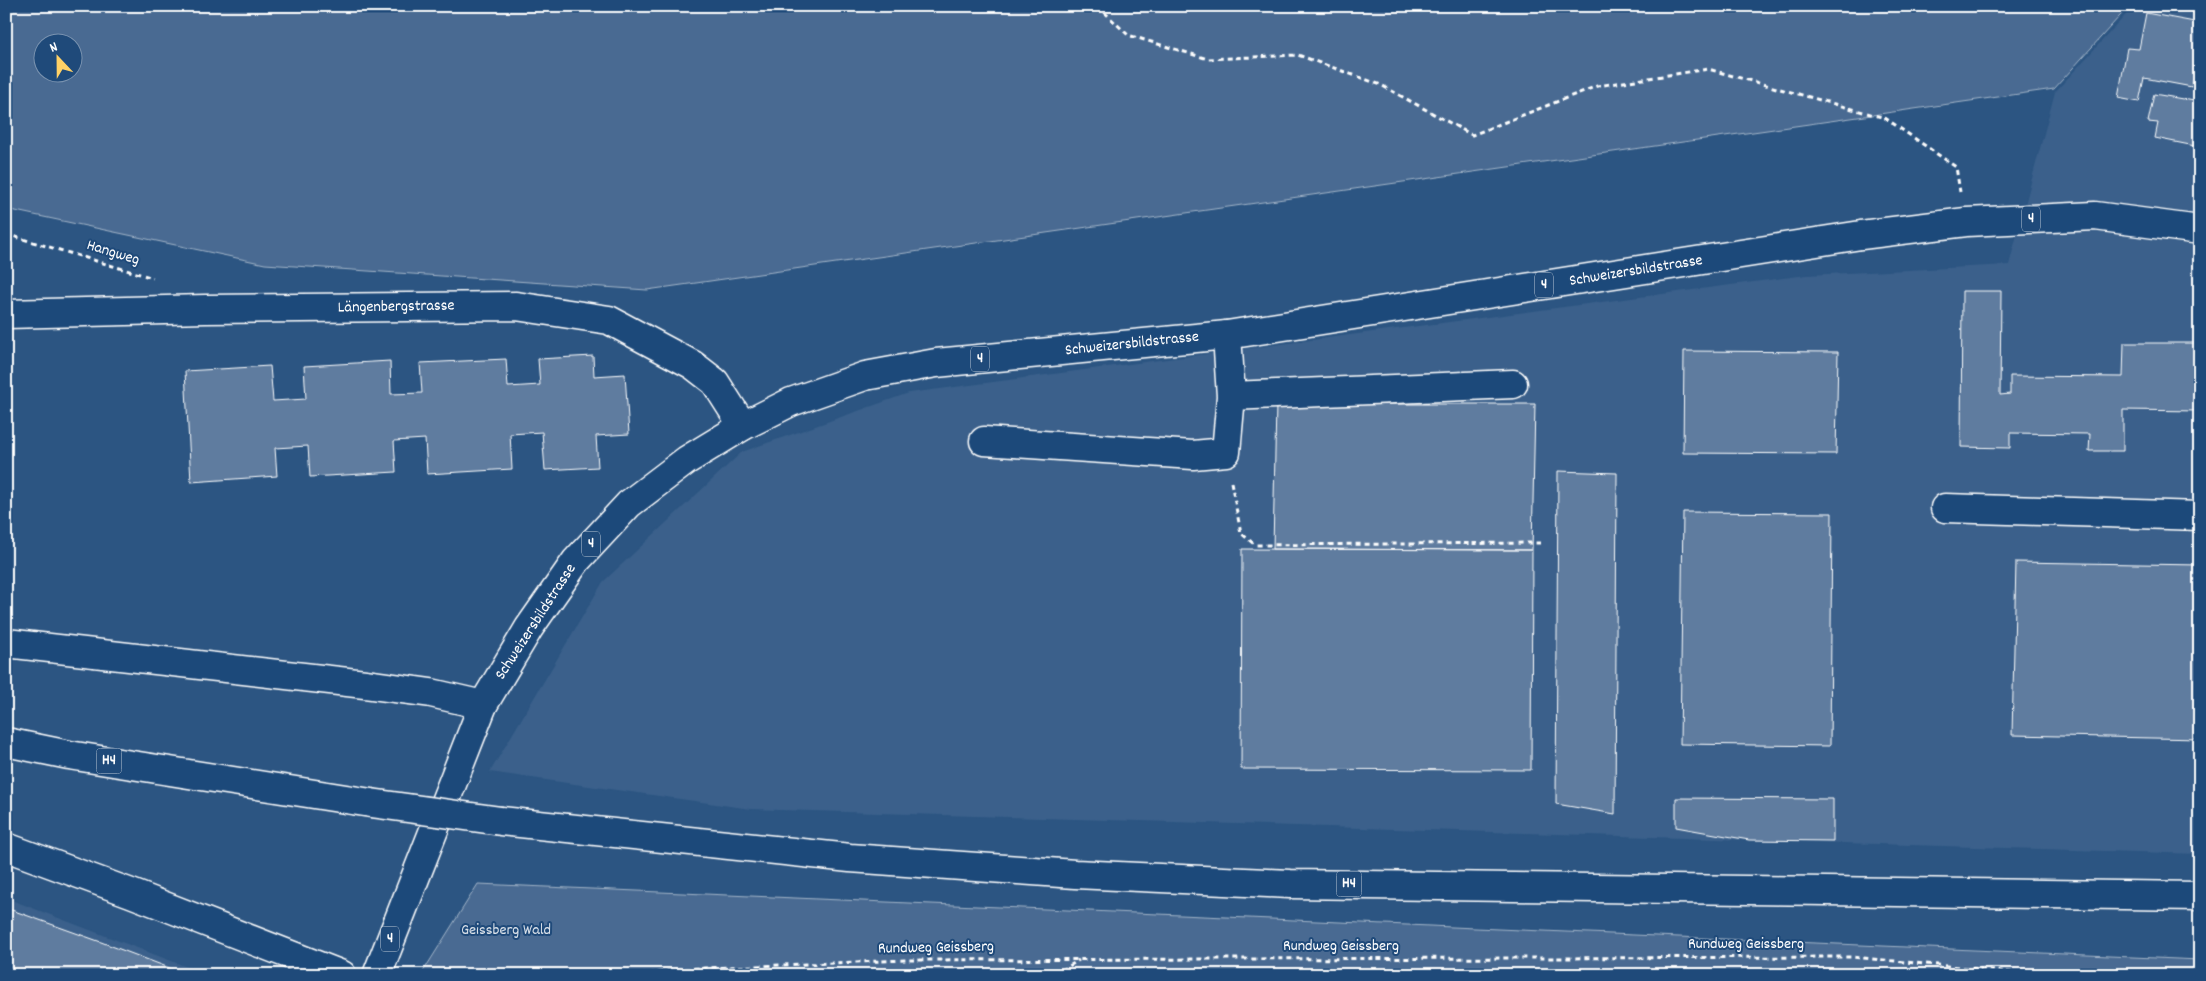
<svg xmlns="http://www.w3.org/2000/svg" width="2206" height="981" viewBox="0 0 2206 981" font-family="Dekko,sans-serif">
<rect width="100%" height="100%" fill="#2c5582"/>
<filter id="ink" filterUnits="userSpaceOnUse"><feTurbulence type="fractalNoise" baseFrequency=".02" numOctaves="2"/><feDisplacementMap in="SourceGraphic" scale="10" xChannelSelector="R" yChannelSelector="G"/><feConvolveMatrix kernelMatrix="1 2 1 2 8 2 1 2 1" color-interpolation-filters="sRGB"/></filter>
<g filter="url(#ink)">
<path fill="#3b618b" d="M2134,6H2200V854L751,809L490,772L603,582L742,452L909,393L1807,275L2009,265L2055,92Z
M6,898L208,975H6Z"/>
<path fill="#486b92" stroke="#a4b5c8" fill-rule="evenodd" d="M6,6H2129L2054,89L647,290L265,264L6,209ZM42,42H72V72H42Z
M478,884L2200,960V975H421Z"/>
<path fill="#5e7c9f" stroke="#fff" d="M2146,13L2200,23V45L2192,87L2144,78L2139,102L2118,98L2127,48L2139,49Z
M2154,94L2200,102V147L2155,138L2158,123L2148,122Z
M1962,291H2001L2000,395L2010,394V376L2123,377L2124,343H2200V411L2123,410V451H2089L2090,434L2010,433V448L1961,447Z
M1684,351L1838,352L1836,454L1683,453Z
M593,356L594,376L625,374L629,434L596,436L598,467L545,470L542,432L510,434L512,469L427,474L425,439L394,441L396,472L310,477L308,446L275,448L277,476L191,482L185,371L270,366L273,401L306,399L304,366L390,361L391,394L422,393L420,363L506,359L508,387L540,385L538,359Z
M1276,404H1535L1532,550L1273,549Z
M1558,471L1617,473L1615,814L1556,804Z
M1683,512L1832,513L1830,746L1680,744Z
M1242,549L1532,550L1531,770L1241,769Z
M2016,562L2200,565V739L2012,735Z
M1676,798L1833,799V841L1749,840L1676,827Z
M6,908L101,942L188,975H6Z"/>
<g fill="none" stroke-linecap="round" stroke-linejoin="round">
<defs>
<path id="minor" d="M6,314L205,309L516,306L609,320L693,365L715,382L743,426
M1231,396L1513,384
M984,441L1193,455L1226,452L1231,396L1227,335
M1945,508L2200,516"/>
<path id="major" d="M377,975L483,705L529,628L576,561L629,504L687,460L743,426L791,402L865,376L936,363L1227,335L1861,235L1966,222L2095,216L2200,230"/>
<path id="highway" d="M6,643L365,684L431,693L483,705
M6,742L69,755L371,803
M501,821L850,858L1075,874L1290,884L2200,896
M6,847L131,893L342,975"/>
</defs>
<use href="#minor" stroke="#fff" stroke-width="31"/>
<use href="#major" stroke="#fff" stroke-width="31"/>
<use href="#highway" stroke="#fff" stroke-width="31"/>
<path stroke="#fff" stroke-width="3" stroke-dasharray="5 4" stroke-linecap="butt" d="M1098,6L1128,35L1208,59L1298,55L1381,85L1472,135L1597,86L1708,69L1885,118L1956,167L1960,192
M6,234L153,278
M1231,482L1241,533L1255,545L1540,543
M640,975L681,969L907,960L1852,957L2042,975
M1054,975L1079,960"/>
<use href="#minor" stroke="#1f4a7a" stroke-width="28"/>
<use href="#major" stroke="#1f4a7a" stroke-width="28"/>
<use href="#highway" stroke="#1f4a7a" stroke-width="28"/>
<defs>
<path id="highway-bridge" d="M371,803L501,821"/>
</defs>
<use href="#highway-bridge" stroke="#fff" stroke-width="31" stroke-linecap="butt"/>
<use href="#highway-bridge" stroke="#1f4a7a" stroke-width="28"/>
</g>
</g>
<g text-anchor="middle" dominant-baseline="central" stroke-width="4" stroke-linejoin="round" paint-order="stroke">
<g fill="#1f4a7a" stroke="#bcc9d7" stroke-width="1">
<rect x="2022" y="206.5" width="18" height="25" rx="4"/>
<rect x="1535" y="272.5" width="18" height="25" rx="4"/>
<rect x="971" y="346.5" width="18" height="25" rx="4"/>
<rect x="582" y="531.5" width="18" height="25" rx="4"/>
<rect x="96.5" y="748.5" width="25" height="25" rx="4"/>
<rect x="1336.5" y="871.5" width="25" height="25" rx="4"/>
<rect x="381" y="926.5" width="18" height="25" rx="4"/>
</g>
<g font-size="15" font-weight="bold" fill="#fff">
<text x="2031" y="219">4</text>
<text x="1544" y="285">4</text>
<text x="980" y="359">4</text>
<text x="591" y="544">4</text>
<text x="109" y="761">H4</text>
<text x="1349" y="884">H4</text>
<text x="390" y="939">4</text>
</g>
<g font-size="16" fill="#fff" stroke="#1f4a7a">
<text transform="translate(113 253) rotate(17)">Hangweg</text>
<text transform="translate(1636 271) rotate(-9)">Schweizersbildstrasse</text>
<text transform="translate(396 307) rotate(-1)">Längenbergstrasse</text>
<text transform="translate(1132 344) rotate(-6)">Schweizersbildstrasse</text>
<text transform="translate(536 622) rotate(-57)">Schweizersbildstrasse</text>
<text x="1746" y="944">Rundweg Geissberg</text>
<text x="1341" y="946">Rundweg Geissberg</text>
<text transform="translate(936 948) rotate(-1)">Rundweg Geissberg</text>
</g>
<g font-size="16" fill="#dae1e9" stroke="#1f4a7a">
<text x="506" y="930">Geissberg Wald</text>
</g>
</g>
<rect width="2206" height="981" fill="none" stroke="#1f4a7a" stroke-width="25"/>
<rect x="12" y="12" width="2181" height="956" fill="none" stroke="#fff" stroke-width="2" filter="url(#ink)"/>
<g transform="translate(58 58) rotate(338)"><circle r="24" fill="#1f4a7a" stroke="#7992af"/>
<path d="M0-4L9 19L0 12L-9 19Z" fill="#ffd166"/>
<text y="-8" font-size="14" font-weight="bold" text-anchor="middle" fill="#ffffff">N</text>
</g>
</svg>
